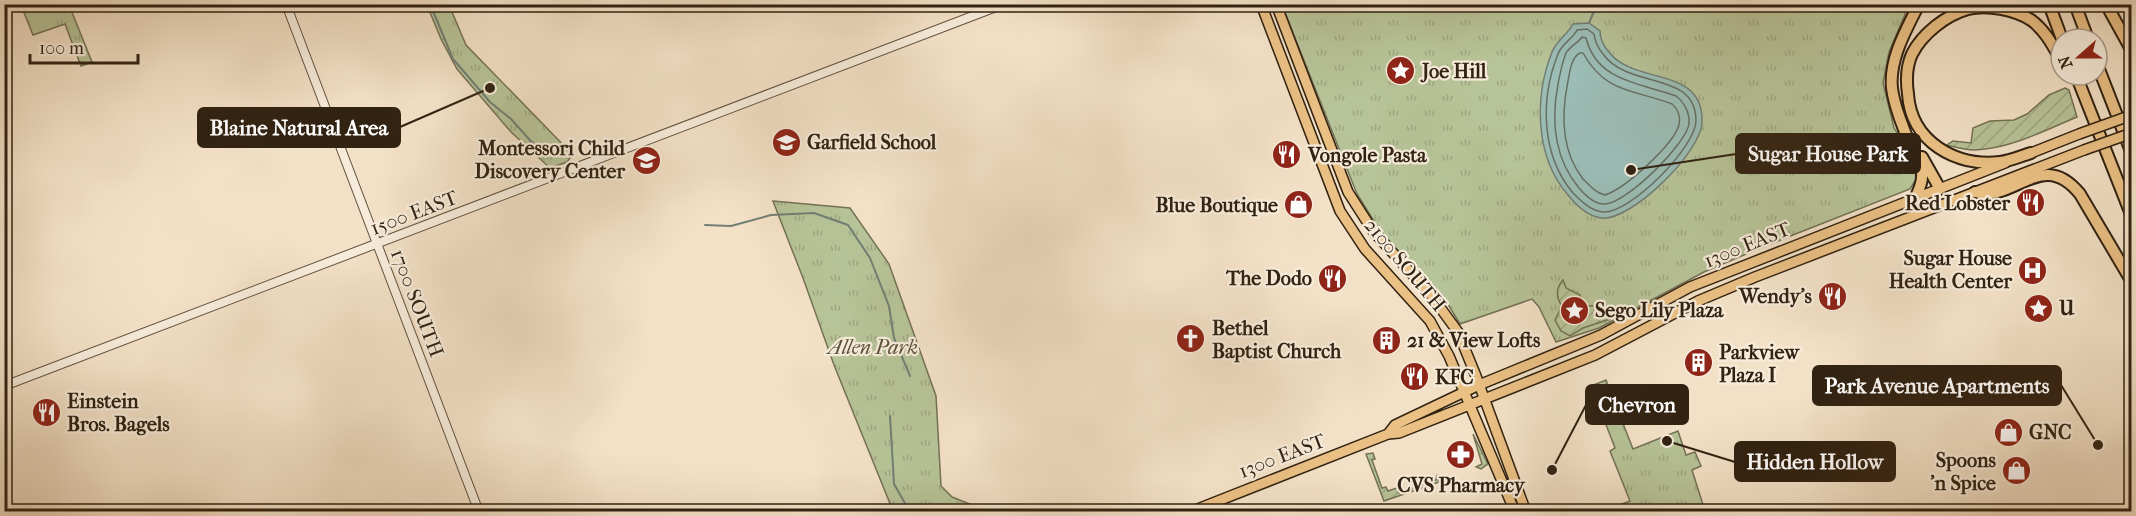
<svg xmlns="http://www.w3.org/2000/svg" width="2136" height="516" viewBox="0 0 2136 516" font-family="'IM FELL French Canon',serif">
<defs>
<pattern id="park-tufts" width="24" height="20" patternUnits="userSpaceOnUse" patternTransform="scale(1.5)"><rect width="24" height="20" fill="#b7c398"/><path d="M3 7l-1-3M5 7V3M7 7l1-3M15 17l-1-3M17 17v-4M19 17l1-3" fill="none" stroke="#9ea782"/></pattern>
<pattern id="garden-furrows" width="10" height="10" patternUnits="userSpaceOnUse" patternTransform="scale(1.5)"><rect width="10" height="10" fill="#b7c398"/><path d="M-1 1l2-2M0 10L10 0M9 11l2-2" fill="none" stroke="#9ea782"/></pattern>
</defs>
<rect width="100%" height="100%" fill="#f3e1c7"/>
<filter id="stains"><feTurbulence type="fractalNoise" baseFrequency=".00333" numOctaves="4"/><feColorMatrix values="0 0 0 0 .2 0 0 0 0 .09 0 0 0 0 .02 0 0 0 .5 -.17"/></filter>
<radialGradient id="worn" r=".72"><stop offset=".6" stop-color="#630" stop-opacity="0"/><stop offset="1" stop-color="#630" stop-opacity=".3"/></radialGradient>
<path fill="url(#park-tufts)" stroke="#747255" stroke-width="1.5" d="M21,5H69L92,62L81,66L65,24L33,35Z
M427,5H449L466,45L571,153L572,155L567,162L550,168L511,132L457,69L441,39Z
M1282,5H1909L1889,52L1883,83L1894,128L1915,161L1917,178L1910,189L1765,246L1704,272L1599,328L1556,342L1539,307L1532,299L1460,324L1443,296L1400,254L1377,226L1357,194Z
M773,201L850,208L889,264L936,396L941,486L952,497L970,504L972,511H893L834,365L803,278Z
M1606,380L1633,449L1678,431L1686,455L1695,452L1701,466L1692,470L1705,511H1624L1622,504L1630,501L1610,451L1615,448L1591,386Z"/>
<path fill="url(#garden-furrows)" stroke="#747255" stroke-width="1.5" d="M2065,88L2069,90L2077,117C2045,130 2010,149 1974,150C1965,150 1955,147 1947,145L1953,141L1971,143L1973,128L1990,121L2014,120L2027,114L2049,95Z
M1563,280L1566,288L1580,295L1582,303L1579,309C1595,302 1600,306 1610,319L1583,328L1570,336L1561,331L1555,320L1560,310L1564,308C1556,300 1555,289 1563,280Z
M1473,434L1488,464L1481,469L1476,467L1482,464Z
M1373,453L1375,459L1372,460L1382,488L1386,487L1388,491L1397,488L1399,493L1427,483L1425,477L1429,476V481L1436,480L1437,475L1439,482L1384,501L1366,454Z"/>
<path fill="#9bbdb6" stroke="#717f74" stroke-width="1.5" d="M1589,23L1600,31C1600,39 1603,45 1608,51C1633,86 1704,65 1702,122C1702,151 1631,222 1601,218C1588,216 1576,205 1568,195C1535,157 1534,98 1552,52C1557,40 1567,35 1573,24Z"/>
<g fill="none" stroke-linecap="round" stroke-linejoin="round">
<path stroke="#667064" stroke-width="1.5" d="M1587,29L1594,34C1595,42 1598,48 1603,54C1629,90 1695,70 1696,120C1697,146 1630,214 1603,212C1591,211 1581,201 1573,193C1541,155 1540,99 1558,54C1562,43 1572,40 1577,30Z
M1582,37L1586,38C1597,82 1641,83 1676,96C1684,102 1690,113 1689,124C1686,144 1627,203 1605,204C1595,205 1585,195 1579,188C1554,158 1551,121 1558,84C1560,74 1562,63 1566,53C1570,46 1578,43 1582,37Z
M1580,53H1583C1606,94 1633,89 1672,104C1678,109 1681,117 1679,125C1673,145 1626,188 1605,195C1596,193 1590,186 1583,179C1561,151 1561,115 1568,81C1570,71 1571,58 1580,53Z"/>
<path stroke="#717f74" stroke-width="2" d="M430,4L453,59L490,102L511,119L544,156
M1589,23L1597,4
M705,225L731,226L771,215L814,213L848,225L870,258L889,306L894,338L910,376
M890,416L894,484L910,512"/>
<defs>
<path id="minor" d="M286,4L479,512
M4,386L1004,4"/>
<path id="major" d="M1261,4L1340,211L1365,249L1430,321L1449,356L1515,512
M1276,4L1348,192L1373,231L1431,295L1458,332L1476,376L1526,512
M2026,155L2079,134
M1388,434L1395,425L1479,385L1601,335L1690,287L2005,163
M1190,512L1388,434L1399,433L1595,355L1698,301L1755,277L2084,150"/>
<path id="highway" d="M2049,4L2062,39
M2075,4L2088,39
M2106,4L2132,51
M2097,64L2132,154
M2076,75L2132,217
M2031,153C2021,156 2010,161 2000,162C1955,167 1911,141 1908,94C1906,80 1906,67 1912,54C1922,34 1946,15 1968,9C1987,4 2015,10 2031,20C2045,30 2053,46 2061,60
M1922,157L1940,189
M1975,192C2015,203 2042,147 2080,194L2132,282
M1915,199C1918,192 1922,184 1922,177C1923,166 1916,156 1911,146C1904,131 1894,105 1892,88C1889,59 1906,30 1919,4"/>
</defs>
<use href="#minor" stroke="#62523f" stroke-width="10"/>
<use href="#major" stroke="#312212" stroke-width="12"/>
<use href="#highway" stroke="#312212" stroke-width="14"/>
<use href="#minor" stroke="#f7ecdb" stroke-width="8"/>
<use href="#major" stroke="#eac084" stroke-width="9"/>
<use href="#highway" stroke="#eac084" stroke-width="10"/>
<defs>
<path id="major-bridge" d="M2079,134L2132,115
M2084,150L2132,133"/>
</defs>
<use href="#major-bridge" stroke="#312212" stroke-width="12" stroke-linecap="butt"/>
<use href="#major-bridge" stroke="#eac084" stroke-width="9"/>
</g>
<defs>
<symbol id="sight-disc" viewBox="-11 -11 22 22"><circle r="9.5" fill="#8f2418" stroke="#f7ecdb"/><path d="M0-6L1.8-2.2L6-1.7L2.9 1.2L3.7 5.4L0 3.3L-3.7 5.4L-2.9 1.2L-6-1.7L-1.8-2.2Z" fill="#fff"/></symbol>
<symbol id="school-disc" viewBox="-11 -11 22 22"><circle r="9.5" fill="#8f2418" stroke="#f7ecdb"/><path d="M0-5L7-2L0 1L-7-2ZM-4 1L0 2.5L4 1V4Q0 6-4 4Z" fill="#fff"/></symbol>
<symbol id="restaurant-disc" viewBox="-11 -11 22 22"><circle r="9.5" fill="#8f2418" stroke="#f7ecdb"/><path d="M-5-6h1v4h1v-4h1v4h1v-4h1v5L-1.5 .5V6h-2V.5L-5-1ZM5-6V6H3V1.5H1.5Q1.5-4 5-6Z" fill="#fff"/></symbol>
<symbol id="shop-disc" viewBox="-11 -11 22 22"><circle r="9.5" fill="#8f2418" stroke="#f7ecdb"/><path d="M-5-2.5h2.3a2.7 3.5 0 0 1 5.4 0H5L5.5 6h-11ZM-1.5-2.5h3a1.5 2.3 0 0 0-3 0Z" fill="#fff"/></symbol>
<symbol id="hospital-disc" viewBox="-11 -11 22 22"><circle r="9.5" fill="#8f2418" stroke="#f7ecdb"/><path d="M-5-5h3v3.5h4V-5h3V5h-3V1.5h-4V5h-3Z" fill="#fff"/></symbol>
<symbol id="church-disc" viewBox="-11 -11 22 22"><circle r="9.5" fill="#8f2418" stroke="#f7ecdb"/><path d="M-1.2-6h2.4v3.5h3.3v2.4h-3.3V6h-2.4V-.1h-3.3v-2.4h3.3Z" fill="#fff"/></symbol>
<symbol id="building-disc" viewBox="-11 -11 22 22"><circle r="9.5" fill="#8f2418" stroke="#f7ecdb"/><path d="M-4-6H4V6H1V3H-1V6H-4ZM-2.5-4.3h1.7v1.8h-1.7ZM.8-4.3h1.7v1.8H.8ZM-2.5-1h1.7V.8h-1.7ZM.8-1h1.7V.8H.8Z" fill="#fff"/></symbol>
<symbol id="pharmacy-disc" viewBox="-11 -11 22 22"><circle r="9.5" fill="#8f2418" stroke="#f7ecdb"/><path d="M-2-6h4v4h4v4h-4v4h-4v-4h-4v-4h4Z" fill="#fff"/></symbol>
</defs>
<g fill-rule="evenodd">
<use href="#sight-disc" x="1384" y="54" width="33" height="33"/>
<use href="#school-disc" x="770" y="126" width="33" height="33"/>
<use href="#restaurant-disc" x="1270" y="138" width="33" height="33"/>
<use href="#school-disc" x="630" y="144" width="33" height="33"/>
<use href="#restaurant-disc" x="2014" y="186" width="33" height="33"/>
<use href="#shop-disc" x="1282" y="188" width="33" height="33"/>
<use href="#hospital-disc" x="2016" y="254" width="33" height="33"/>
<use href="#restaurant-disc" x="1316" y="262" width="33" height="33"/>
<use href="#restaurant-disc" x="1816" y="280" width="33" height="33"/>
<use href="#sight-disc" x="2022" y="292" width="33" height="33"/>
<use href="#sight-disc" x="1558" y="294" width="33" height="33"/>
<use href="#church-disc" x="1174" y="322" width="33" height="33"/>
<use href="#building-disc" x="1370" y="324" width="33" height="33"/>
<use href="#building-disc" x="1682" y="346" width="33" height="33"/>
<use href="#restaurant-disc" x="1398" y="360" width="33" height="33"/>
<use href="#restaurant-disc" x="30" y="396" width="33" height="33"/>
<use href="#shop-disc" x="1992" y="416" width="33" height="33"/>
<use href="#pharmacy-disc" x="1444" y="438" width="33" height="33"/>
<use href="#shop-disc" x="2000" y="454" width="33" height="33"/>
</g>
<g text-anchor="middle" dominant-baseline="central" stroke-width="4.5" stroke-linejoin="round" paint-order="stroke">
<g font-size="20" font-weight="bold" fill="#312212" stroke="#f7ecdb" text-anchor="start">
<text x="1422" y="71">Joe Hill</text>
<text x="807" y="142">Garfield School</text>
<text x="625" y="148" text-anchor="end">Montessori Child<tspan x="625" dy="23">Discovery Center</tspan></text>
<text x="1308" y="155">Vongole Pasta</text>
<text x="2010" y="203" text-anchor="end">Red Lobster</text>
<text x="1278" y="205" text-anchor="end">Blue Boutique</text>
<text x="2012" y="258" text-anchor="end">Sugar House<tspan x="2012" dy="23">Health Center</tspan></text>
<text x="1312" y="278" text-anchor="end">The Dodo</text>
<text x="1812" y="296" text-anchor="end">Wendy's</text>
<text x="2059" y="308">U</text>
<text x="1595" y="310">Sego Lily Plaza</text>
<text x="1212" y="328">Bethel<tspan x="1212" dy="23">Baptist Church</tspan></text>
<text x="1407" y="340">21 &amp; View Lofts</text>
<text x="1719" y="352">Parkview<tspan x="1719" dy="23">Plaza I</tspan></text>
<text x="1435" y="377">KFC</text>
<text x="67" y="401">Einstein<tspan x="67" dy="23">Bros. Bagels</tspan></text>
<text x="2029" y="432">GNC</text>
<text x="1996" y="460" text-anchor="end">Spoons<tspan x="1996" dy="23">'n Spice</tspan></text>
<text x="1461" y="485" text-anchor="middle">CVS Pharmacy</text>
</g>
<g font-size="20" fill="#312212" stroke="#f7ecdb">
<text transform="translate(414 213) rotate(-21)">1500 EAST</text>
<text transform="translate(1747 245) rotate(-22)">1300 EAST</text>
<text transform="translate(1405 265) rotate(50)">2100 SOUTH</text>
<text transform="translate(417 303) rotate(69)">1700 SOUTH</text>
<text transform="translate(1282 456) rotate(-21)">1300 EAST</text>
</g>
<g font-size="20" font-style="italic" fill="#59523a" stroke="#f7ecdb">
<text x="873" y="347">Allen Park</text>
</g>
</g>
<path fill="none" stroke="#312212" stroke-width="2" d="M490 88L400 127M1631 170L1736 154M2098 445L2061 385M1552 470L1586 405M1667 441L1735 462"/>
<g fill="#312212" stroke="#f7ecdb" stroke-width="2">
<circle cx="490" cy="88" r="6"/>
<circle cx="1631" cy="170" r="6"/>
<circle cx="2098" cy="445" r="6"/>
<circle cx="1552" cy="470" r="6"/>
<circle cx="1667" cy="441" r="6"/>
</g>
<g fill="#312212" stroke="#312212" stroke-width="2">
<rect x="198" y="108" width="202" height="39" rx="6"/>
<rect x="1736" y="134" width="184" height="39" rx="6"/>
<rect x="1813" y="366" width="248" height="39" rx="6"/>
<rect x="1586" y="385" width="102" height="39" rx="6"/>
<rect x="1735" y="442" width="160" height="39" rx="6"/>
</g>
<g font-size="21" text-anchor="middle" font-weight="bold" fill="#fff">
<text x="299" y="135">Blaine Natural Area</text>
<text x="1828" y="161">Sugar House Park</text>
<text x="1937" y="393">Park Avenue Apartments</text>
<text x="1637" y="412">Chevron</text>
<text x="1815" y="469">Hidden Hollow</text>
</g>
<rect width="2136" height="516" fill="none" stroke="#f3e1c7" stroke-width="24"/>
<rect x="6" y="6" width="2124" height="504" fill="none" stroke="#312212" stroke-width="3"/>
<rect x="12" y="12" width="2112" height="492" fill="none" stroke="#312212" stroke-width="1.5"/>
<g transform="translate(2079 57) rotate(249)"><circle r="28" fill="#f7ecdb" stroke="#a89b8b" stroke-width="1.5"/>
<path d="M0-4.5L10 22L0 15L-10 22Z" fill="#8f2418"/>
<text y="-9" font-size="16" font-weight="bold" text-anchor="middle" fill="#312212">N</text>
</g>
<path d="M30 54v9h108v-9" fill="none" stroke="#312212" stroke-width="3"/>
<text x="39" y="54" font-size="18" fill="#312212" stroke="#f7ecdb" stroke-width="4.5" paint-order="stroke">100 m</text>
<rect width="100%" height="100%" filter="url(#stains)"/>
<rect width="100%" height="100%" fill="url(#worn)"/>
</svg>
